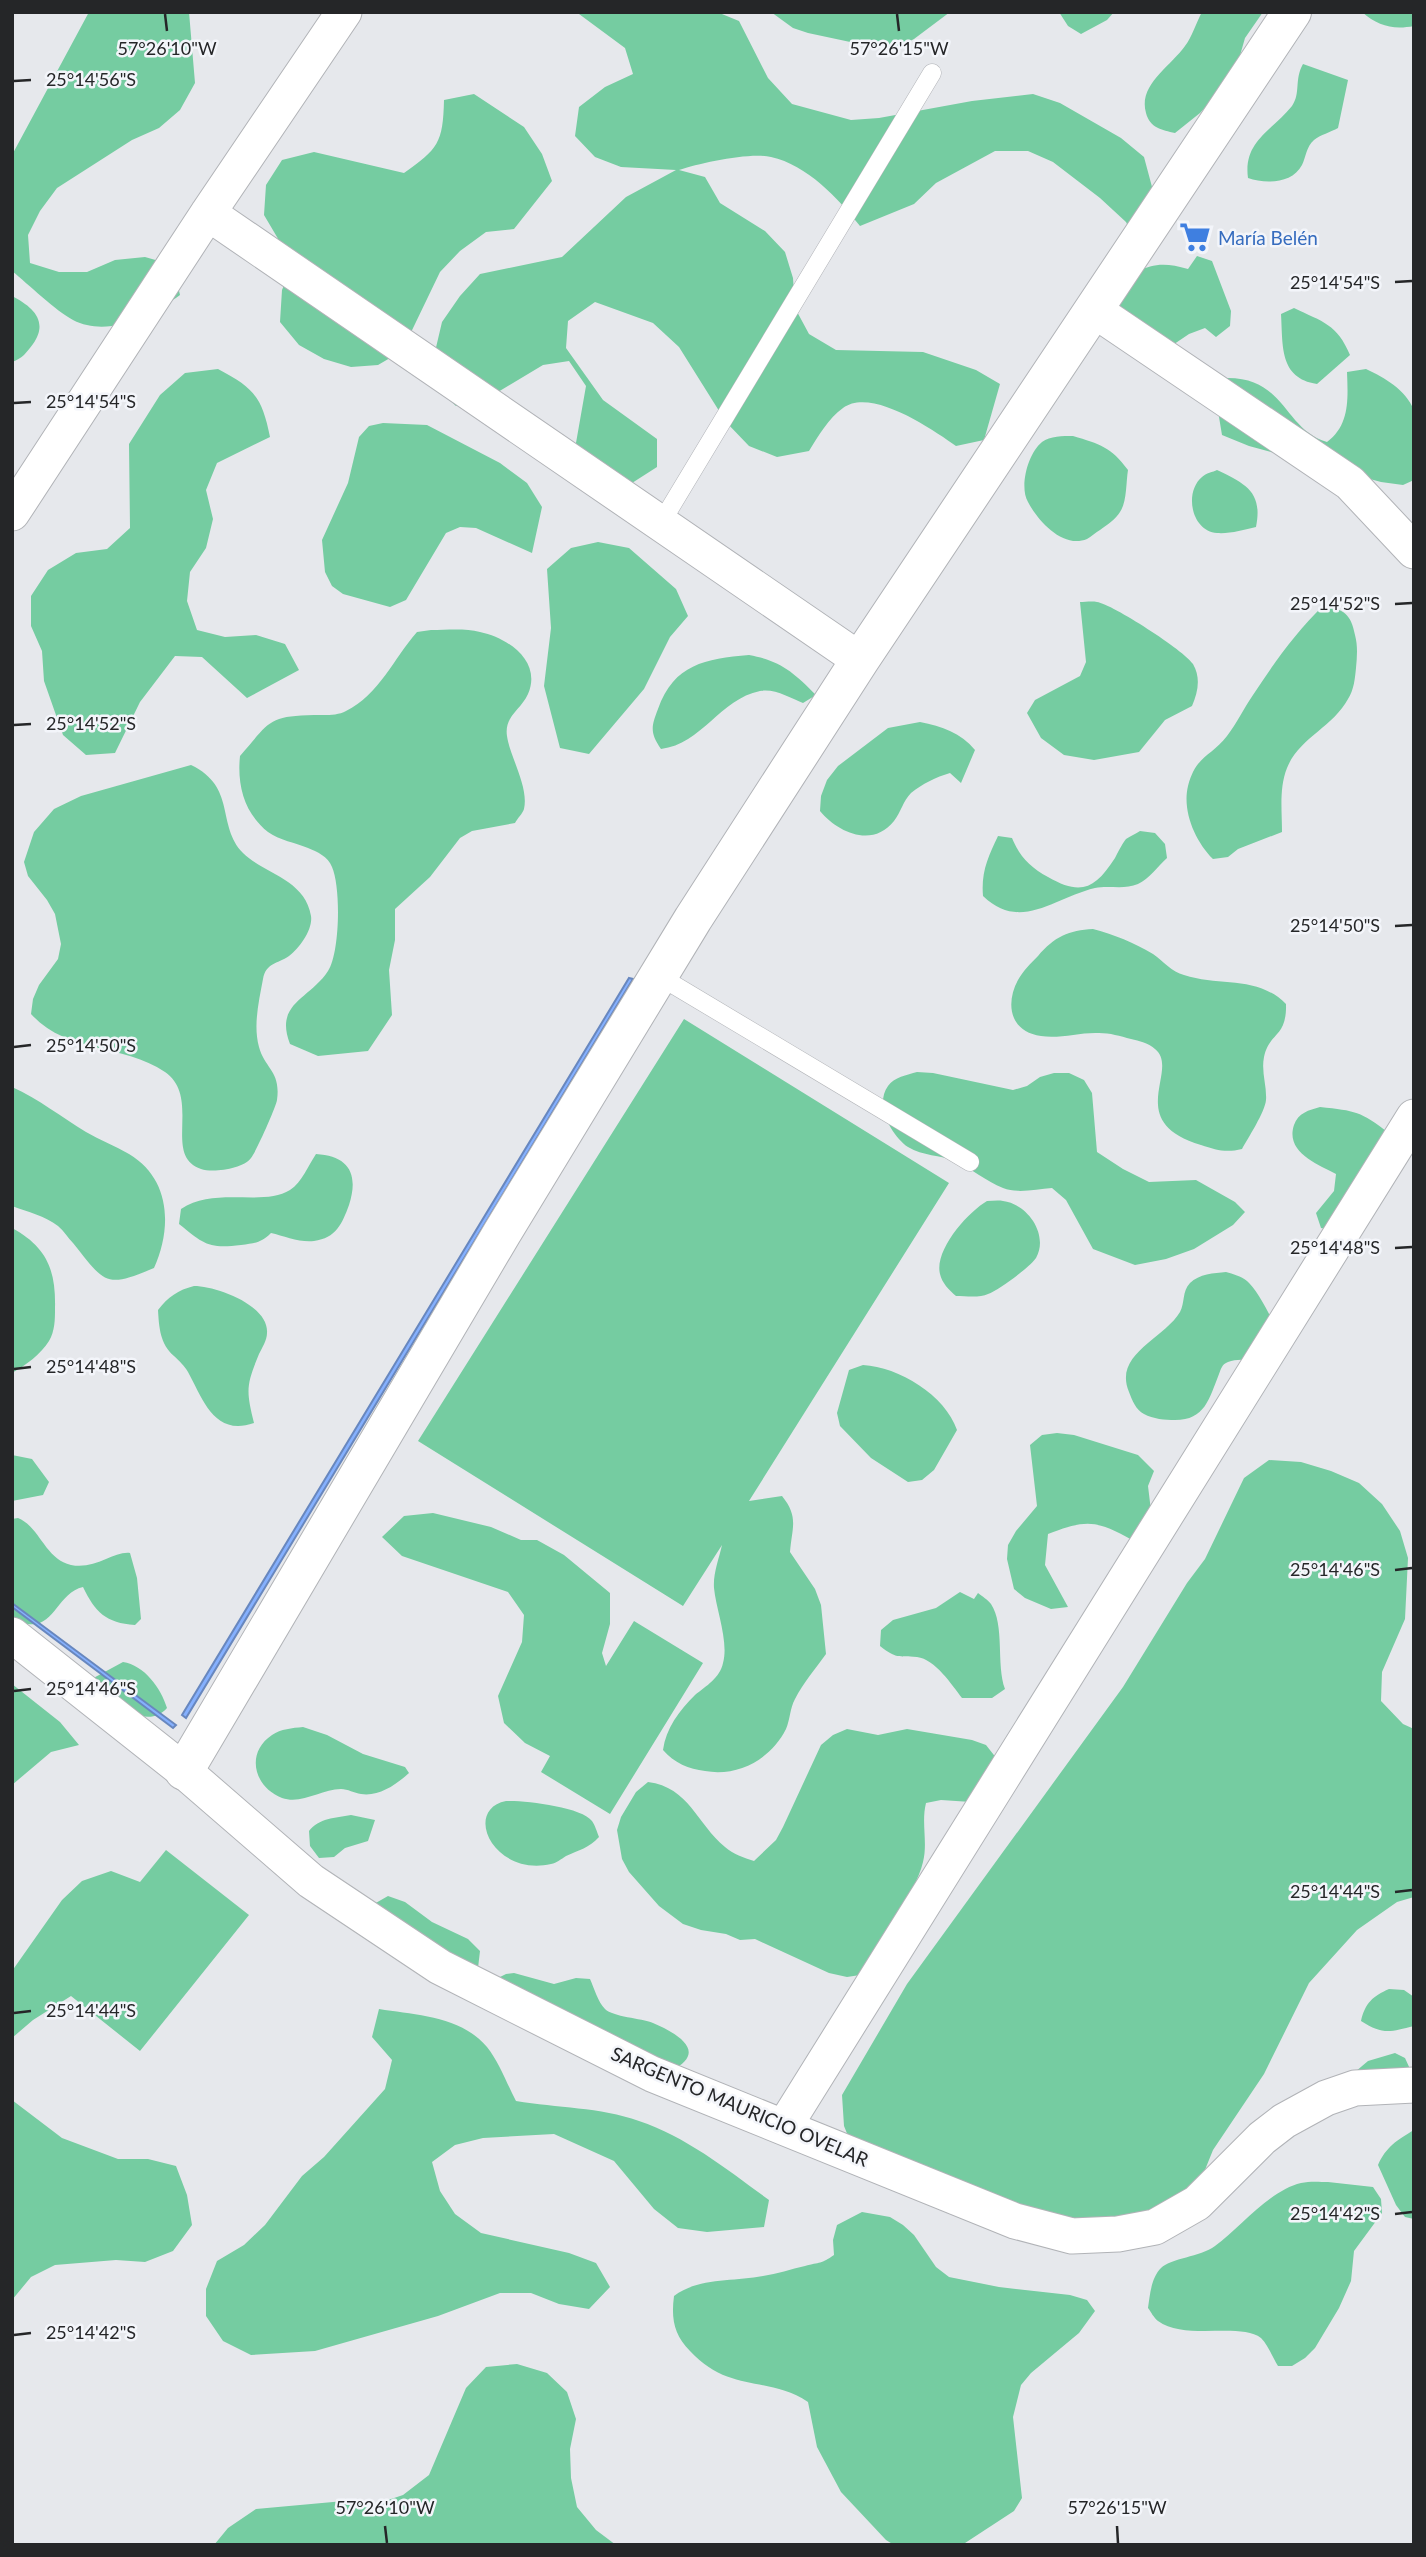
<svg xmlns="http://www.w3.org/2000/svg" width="1426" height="2557" viewBox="0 0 1426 2557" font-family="Lato,sans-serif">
<rect width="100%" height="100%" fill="#e6e8ec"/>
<path fill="#75cca1" d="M89,12H189L195,83L180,110L159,128L132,140L57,188L40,211L28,235L30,263L59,272H87L115,260L145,257L173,265L180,295C151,316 108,338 73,320C56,311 28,284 12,271V155Z
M549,12H717L739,21L768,78L792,104L851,120L879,118L972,101L1033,94L1060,103L1121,138L1144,157L1159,213L1139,248L1126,222L1100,198L1053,162L1028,151H995L936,183L914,204L860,226C838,198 807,165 771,157C750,152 700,163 679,170L705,177L720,203L765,231L785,252L793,278L795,308L809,334L836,350L923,352L976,370L1000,384L984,440L956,446C932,429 871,387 843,408C828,419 819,435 809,451L777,457L749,446L726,422L679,347L653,323L595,302L568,321L566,348L603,400L657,439V467L632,483L570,477L586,386L569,361L543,365L488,398L456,406L433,385L434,356L442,322L460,296L480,274L562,257L626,197L676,170L621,167L595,157L575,136L579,107L605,87L633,74L625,48L579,14Z
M771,12H950L914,39L900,46H869L808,33L793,28Z
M1059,12H1114L1107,20L1081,34L1068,26Z
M1202,12H1263L1245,38L1237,66L1231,79L1200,113L1175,133C1162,130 1150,128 1146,113C1138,85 1170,67 1185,46C1192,37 1196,23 1202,12Z
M1362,12H1414V26C1393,30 1378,26 1362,12Z
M1303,64L1348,80L1338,128C1331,132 1320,135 1314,140C1306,147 1306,157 1302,165C1292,184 1265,184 1248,178C1243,141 1272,131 1292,106C1301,93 1294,80 1303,64Z
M474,94L524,127L542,154L552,181L514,229L486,232L460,251L440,272L402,351L378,365L351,367L324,359L299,345L280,322L282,290L293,264L264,215L266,185L282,160L314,152L404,173C438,149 443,143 444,100Z
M1197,256L1212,261L1231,311L1230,326L1216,337L1205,328L1189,334L1152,359L1135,358L1112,289C1139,269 1153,258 1188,269Z
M12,296C33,307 49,321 33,344C26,353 23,358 12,362Z
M1294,308C1323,322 1337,324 1350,355L1317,384C1279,378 1283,346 1281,314Z
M218,369C254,388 262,397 270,437L217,463L206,490L213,519L206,548L190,572L187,601L197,630L225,637L256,635L285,644L299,670L247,698L202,657L175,656L140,702L115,753L86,755L63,735L44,681L42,651L31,626V596L48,570L76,553L107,549L130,528L129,444L160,395L185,373Z
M1366,369C1385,378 1405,389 1414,410V480L1403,485L1381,482L1249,446L1222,435L1217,405L1226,378C1286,377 1284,430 1327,442C1350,425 1348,399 1347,372Z
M383,423L427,425L500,463L527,483L542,507L532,553L476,528L460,527L446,533L406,600L390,607L343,594L332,586L325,572L322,540L348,483L359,437L369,426Z
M1073,436C1100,444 1111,447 1128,470C1126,482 1127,502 1120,512C1116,519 1107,525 1100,530C1096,532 1091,537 1087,539C1063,549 1038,521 1028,502C1019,487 1028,453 1042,442C1050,436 1063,436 1073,436Z
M1217,470C1246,484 1263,492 1256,527C1244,530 1229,534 1217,533C1191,531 1184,492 1202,477C1206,473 1213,472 1217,470Z
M598,542L629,548L676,589L688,616L670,637L644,689L589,754L560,748L544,686L551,628L547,569L571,548Z
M1080,602C1085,602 1092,601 1097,602C1112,604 1185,651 1193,664C1201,678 1198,692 1192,706L1165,720L1139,752L1094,760L1064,755L1041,738L1027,713L1035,700L1080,676L1086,662Z
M1323,606C1344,609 1351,614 1355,635C1358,646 1357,657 1356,668C1355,678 1354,690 1348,699C1333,727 1299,738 1287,768C1279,788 1282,811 1282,832L1238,849L1228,857L1213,859C1195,841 1182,811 1188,786C1196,755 1211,757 1227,736C1237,723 1244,708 1253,695C1274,663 1296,632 1323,606Z
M431,630C447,630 465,628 480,632C509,638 542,662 528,694C521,710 504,716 507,736C510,757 529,787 524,809C523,813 517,819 515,823L472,831L460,838L430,877L395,909V940L389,970L392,1015L368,1051L318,1056L290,1044C274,1003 310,999 328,971C340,953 341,887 332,867C328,856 317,852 308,848C296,843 279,840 268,832C244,813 237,785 240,756C270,722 267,716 314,715C324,715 337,716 346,711C379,695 394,658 417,632Z
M749,655C781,661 793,672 816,695L803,703C791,698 774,688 760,691C720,699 702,744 661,749C650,733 651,727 658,709C674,664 705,659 749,655Z
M920,722C942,726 961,733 975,750L961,783L950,773C936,777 922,784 911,793C903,801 901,812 894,821C873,848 838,833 820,811L821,796L827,780L838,766L888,728Z
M191,765C237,787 216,825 243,853C264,874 305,879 311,916C313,929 300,948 289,956C277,964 266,963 263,979C259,1001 253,1025 259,1047C265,1069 281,1071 277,1100C276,1107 256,1152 251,1158C243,1169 213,1173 201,1169C162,1156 202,1098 165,1072C122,1043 67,1054 31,1014L33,999L39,985L58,959L61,944L55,914L47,900L28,876L24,862L34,832L54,809L81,796Z
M1140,831L1155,833L1165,844L1167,858C1158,866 1149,879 1138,884C1124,890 1109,885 1095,888C1054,898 1020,932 983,896C981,872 988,857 998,836L1012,838C1020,857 1030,867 1048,877C1081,896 1095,889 1115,858C1118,852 1122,844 1126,839C1130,836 1136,834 1140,831Z
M1093,929C1115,935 1133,942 1153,954C1163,961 1172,972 1184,975C1221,987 1257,975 1286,1004C1287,1038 1269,1032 1264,1057C1261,1072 1267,1086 1266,1100C1265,1112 1248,1138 1242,1149C1226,1153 1216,1150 1201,1145C1122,1121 1181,1070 1155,1049C1149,1043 1139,1041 1131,1039C1120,1036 1110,1033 1099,1033C1080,1032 1060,1039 1041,1036C1010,1032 1005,1004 1018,980C1023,971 1031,963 1038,956C1054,937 1069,930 1093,929Z
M684,1019L949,1183L749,1501L782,1496C799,1517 792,1527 790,1552L815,1589L821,1605L826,1654C816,1668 803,1683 795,1699C790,1708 790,1720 786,1729C771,1759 738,1777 705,1771C689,1769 674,1763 663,1750C666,1728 679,1711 695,1695C706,1686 720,1678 723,1663C729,1642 716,1609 714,1588C713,1573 719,1559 722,1545L683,1606L418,1441Z
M917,1072L933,1073L1013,1090L1027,1086L1040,1077L1054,1073H1069L1084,1080L1092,1093L1097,1152L1123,1169L1149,1182L1196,1180L1235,1202L1245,1212L1233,1225L1194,1249L1166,1259L1135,1265L1093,1249L1066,1200L1052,1188C1036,1189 1018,1194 1003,1188C986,1181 972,1169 955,1161C940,1155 923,1156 908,1147C892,1136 874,1105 888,1086C894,1077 907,1075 917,1072Z
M12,1087C39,1099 61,1117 86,1132C100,1140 115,1146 129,1154C171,1179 172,1228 154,1268C105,1289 105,1283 73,1243C68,1238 64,1231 58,1226C45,1216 28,1212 12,1206Z
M1320,1107C1356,1111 1360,1111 1389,1133L1336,1231L1321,1228L1316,1213L1334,1191L1336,1174C1317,1164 1285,1152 1294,1125C1298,1113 1309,1110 1320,1107Z
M316,1154C349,1156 359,1174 349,1205C342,1224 336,1238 314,1241C301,1243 284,1236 271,1233C261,1243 255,1243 241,1245C208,1249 204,1244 179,1224L181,1209C215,1186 263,1207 290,1190C302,1182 308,1166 316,1154Z
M987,1201C992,1201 998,1200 1003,1201C1028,1204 1049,1235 1036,1258C1030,1267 999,1290 988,1294C980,1298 966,1296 956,1296C949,1290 942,1283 940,1274C934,1250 968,1212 987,1201Z
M12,1228C47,1247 56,1270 55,1309C55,1319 55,1331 49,1341C41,1354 26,1365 12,1373Z
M1226,1272C1233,1274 1241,1276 1247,1281C1261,1293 1288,1346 1282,1363L1275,1367C1261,1363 1243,1356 1228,1362C1222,1364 1221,1369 1219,1374C1209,1399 1205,1420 1175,1420C1165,1420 1153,1419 1144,1414C1136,1410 1132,1400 1129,1392C1113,1354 1164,1339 1180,1312C1185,1303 1182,1291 1190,1283C1199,1274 1214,1273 1226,1272Z
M194,1286C216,1286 269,1305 267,1333C267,1340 262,1348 259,1354C246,1386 246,1390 254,1423C214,1437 203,1399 188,1372C184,1365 180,1362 174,1356C160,1344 159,1327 158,1310C168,1297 178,1290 194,1286Z
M863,1365C899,1367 945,1395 957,1430L934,1470L922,1480L908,1482L871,1458L840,1426L837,1413L849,1370Z
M1057,1433L1074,1435L1138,1455L1154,1471L1148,1486L1152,1519L1132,1540C1096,1520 1087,1519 1048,1534L1045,1565L1068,1607L1051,1609L1025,1598L1014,1589L1007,1559L1008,1545L1016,1531L1037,1506L1030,1445L1042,1435Z
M12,1455L32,1459L49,1482L43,1495L12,1501Z
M1269,1460L1301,1462L1331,1471L1359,1483L1382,1504L1400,1531L1408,1558L1405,1619L1382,1672L1381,1701L1403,1724L1414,1729V1897L1397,1902L1357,1930L1309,1983L1264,2074L1213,2150L1192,2202L1163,2216L1043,2228L855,2153L844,2126L842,2095L907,1984L1123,1687L1187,1583L1205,1559L1244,1478Z
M433,1513L491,1527L521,1540H537L564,1555L610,1593V1624L602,1653L606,1666L634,1621L703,1663L610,1814L541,1772L550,1756L525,1743L504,1723L498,1696L522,1642L524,1615L508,1592L402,1556L382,1537L404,1516Z
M18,1518C40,1527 45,1559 71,1565C95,1570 114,1551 130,1553L137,1578L141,1619L135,1625C106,1623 95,1612 83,1587C53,1594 54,1641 12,1618V1519Z
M960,1592L974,1599L978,1593C982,1596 988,1600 991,1604C1005,1625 996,1664 1005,1689L992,1698H962C952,1685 935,1659 917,1657C897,1655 898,1660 880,1646L881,1630L893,1620L936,1608Z
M123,1662C144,1665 161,1688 167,1708C144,1734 108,1696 88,1681Z
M12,1684L60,1722L79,1745L51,1752L12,1785Z
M303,1727L327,1735L363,1754L405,1767L409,1773C397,1784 379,1797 361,1794C354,1793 348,1789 341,1789C321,1789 302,1805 282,1798C254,1787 245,1753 272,1735C281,1729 292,1728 303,1727Z
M847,1729L878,1735L907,1729L972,1740L986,1745L997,1759L971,1802L941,1800L926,1803C921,1823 928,1842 923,1862C915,1895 878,1945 860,1975L847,1977L829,1973L755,1939L740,1940L726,1934L701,1930L683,1924L659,1906L629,1872L622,1859L617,1830L621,1817L636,1792L648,1782C689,1787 697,1824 725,1847C733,1854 744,1858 754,1861L776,1840L783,1827L821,1745L833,1735Z
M506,1801C524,1800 582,1807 592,1821C595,1825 597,1832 599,1837C589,1848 579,1850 566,1856C561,1859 557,1863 551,1864C494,1877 462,1810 506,1801Z
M351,1815L375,1820L368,1841L345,1848L334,1857L319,1858L310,1846L309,1831C319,1818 335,1818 351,1815Z
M166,1850L249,1915L140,2051L71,1996L33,2020L12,2038V1971L62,1900L82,1881L111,1871L140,1882Z
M388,1896L405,1902L432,1922L468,1939L480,1951L478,1968L367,1908Z
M514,1973L554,1984L576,1978L590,1979C594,1988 598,2002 605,2009C613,2017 641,2018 653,2023C679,2034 709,2053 670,2071L486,1984L506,1974Z
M1389,1989L1404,1990L1414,1997V2026C1390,2032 1383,2035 1361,2021C1365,2003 1373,1996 1389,1989Z
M379,2009C416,2015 461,2016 487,2047C499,2062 507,2084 516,2101C557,2108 600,2107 639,2121C687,2137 729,2171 769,2200L764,2227L707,2232L678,2228L654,2209L614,2161L554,2134L483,2138L455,2145L432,2162L440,2191L455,2214L481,2233L569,2253L596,2263L610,2287L589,2309L559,2304L531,2293H500L438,2316L315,2351L251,2355L223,2341L206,2316V2289L217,2261L244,2245L265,2225L302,2176L324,2157L385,2089L392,2060L372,2037Z
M1395,2053L1405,2058L1410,2069L1355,2072L1368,2061Z
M12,2100L62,2138L118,2159H148L176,2166L187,2195L192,2225L173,2251L145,2262L116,2260L55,2265L31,2277L12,2300Z
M1414,2130V2219L1405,2217L1396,2205L1378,2165C1386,2147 1397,2140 1414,2130Z
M1328,2182L1373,2187L1381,2199L1382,2213L1354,2251L1351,2281L1339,2308L1315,2348L1305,2358L1292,2366H1278C1273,2358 1268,2345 1261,2338C1240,2322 1185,2341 1158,2321C1154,2318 1151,2312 1148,2308C1150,2295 1151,2278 1161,2268C1171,2258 1200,2257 1215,2246C1240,2228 1270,2190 1301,2183C1310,2181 1320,2182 1328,2182Z
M862,2212L890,2217L903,2225L914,2235L936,2267L949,2277L999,2287L1070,2295L1087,2300L1095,2311L1079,2333L1031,2373L1021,2385L1013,2417L1022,2498L1014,2511L962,2545H894L886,2540L841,2492L817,2447L808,2402C768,2375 730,2394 690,2351C674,2335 671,2319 674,2296C699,2277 733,2282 763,2276C777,2274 791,2269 805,2266C820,2262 821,2264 834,2255L833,2240L837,2225Z
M517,2364L547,2373L567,2392L576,2419L570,2449L571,2478L577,2507L596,2530L616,2545H214L228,2528L256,2509L344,2501L376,2504L403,2495L429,2475L466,2388L486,2367Z"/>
<path fill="#85b0fe" stroke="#6887be" stroke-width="2" d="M629,978L633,979L186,1718L182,1715Z
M12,1603L176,1725L173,1728L12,1607Z"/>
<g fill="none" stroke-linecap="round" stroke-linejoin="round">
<defs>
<path id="service" d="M661,523L932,73
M659,976L970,1162"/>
<path id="minor" d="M208,213L860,660
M1094,310L1350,483L1414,551
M12,513L208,213L344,12
M12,1635L184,1771L311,1881L440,1967L652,2074L1015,2221L1072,2236L1118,2234L1155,2227L1197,2203L1262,2138L1284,2121L1326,2098L1355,2088L1414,2085
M784,2127L1414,1117"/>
<path id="tertiary" d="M184,1771L502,1233L693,919L860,660L1292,12"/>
</defs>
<use href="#service" stroke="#b1b3b7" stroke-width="19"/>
<use href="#minor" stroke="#b1b3b7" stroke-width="37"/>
<use href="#tertiary" stroke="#b1b3b7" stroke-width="40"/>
<use href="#service" stroke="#fff" stroke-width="18"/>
<use href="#minor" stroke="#fff" stroke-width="35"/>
<use href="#tertiary" stroke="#fff" stroke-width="38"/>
</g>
<path fill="none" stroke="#252628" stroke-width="2.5" d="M165,14L167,31M897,14L899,31M14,81L31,80M1395,282L1412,281M14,403L31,402M1395,604L1412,603M14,725L31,724M1395,926L1412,925M14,1047L31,1045M1395,1248L1412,1247M14,1369L31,1367M1395,1570L1412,1568M14,1691L31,1689M1395,1892L1412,1890M14,2013L31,2011M1395,2214L1412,2212M14,2335L31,2333M385,2526L387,2543M1117,2526L1118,2543"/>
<defs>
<symbol id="supermarket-bare" viewBox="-9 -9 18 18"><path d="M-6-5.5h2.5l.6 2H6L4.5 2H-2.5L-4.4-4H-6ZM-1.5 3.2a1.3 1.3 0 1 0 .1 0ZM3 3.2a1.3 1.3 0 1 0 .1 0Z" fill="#3f7fe0" stroke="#f3f5fa" stroke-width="2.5" paint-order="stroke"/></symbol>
</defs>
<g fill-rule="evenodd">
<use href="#supermarket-bare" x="1173" y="215" width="44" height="44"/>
</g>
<g text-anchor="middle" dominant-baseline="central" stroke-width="5" stroke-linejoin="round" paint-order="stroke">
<g font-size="19" fill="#366cbe" stroke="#f3f5fa" text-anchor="start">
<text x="1218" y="237">María Belén</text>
</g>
<g font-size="19" fill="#252628" stroke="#f3f5fa">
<text transform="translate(740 2106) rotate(23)">SARGENTO MAURICIO OVELAR</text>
</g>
</g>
<g font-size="18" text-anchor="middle" fill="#252628" stroke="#f3f5fa" stroke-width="5" stroke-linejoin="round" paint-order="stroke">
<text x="167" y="55">57°26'10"W</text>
<text x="899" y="55">57°26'15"W</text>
<text x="91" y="86">25°14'56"S</text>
<text x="1335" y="289">25°14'54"S</text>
<text x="91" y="408">25°14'54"S</text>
<text x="1335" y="610">25°14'52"S</text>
<text x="91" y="730">25°14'52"S</text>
<text x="1335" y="932">25°14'50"S</text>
<text x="91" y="1052">25°14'50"S</text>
<text x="1335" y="1254">25°14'48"S</text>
<text x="91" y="1373">25°14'48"S</text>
<text x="1335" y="1576">25°14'46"S</text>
<text x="91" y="1695">25°14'46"S</text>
<text x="1335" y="1898">25°14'44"S</text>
<text x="91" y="2017">25°14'44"S</text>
<text x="1335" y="2220">25°14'42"S</text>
<text x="91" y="2339">25°14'42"S</text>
<text x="385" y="2514">57°26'10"W</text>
<text x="1117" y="2514">57°26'15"W</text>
</g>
<rect width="1426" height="2557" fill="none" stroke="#252628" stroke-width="28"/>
</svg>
